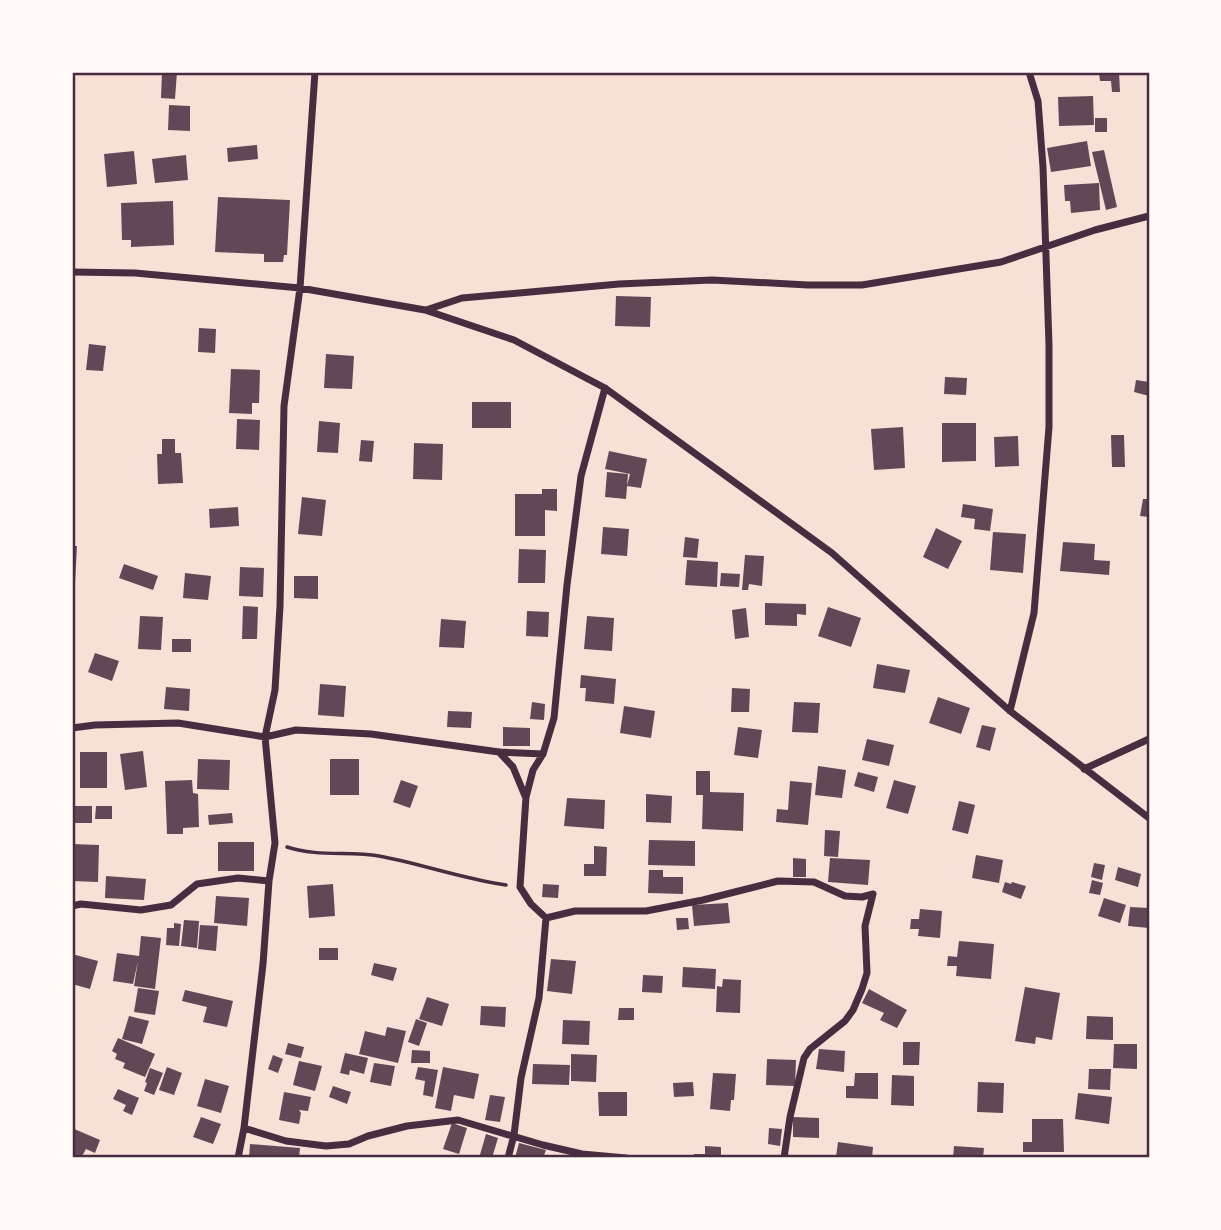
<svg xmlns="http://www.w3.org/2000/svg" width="1221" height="1230" viewBox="0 0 1221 1230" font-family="Raleway,sans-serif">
<rect width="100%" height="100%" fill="#f7e1d7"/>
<path fill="#644757" d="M162,72H177L175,99L161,98Z
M1099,72H1119L1120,92H1112L1111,81H1100Z
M1093,96L1094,125L1059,126L1058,97Z
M169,105L190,106V131L168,130Z
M1095,118H1107V132H1095Z
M1087,141L1091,166L1051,172L1047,148Z
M257,145L258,159L228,162L227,148Z
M1104,150L1117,207L1106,210L1092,152Z
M134,151L137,184L107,187L104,154Z
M186,155L188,180L155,183L152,159Z
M1099,183L1100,210L1071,213L1070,201H1065L1064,185Z
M218,197L290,200L287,255H284L283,262H264V254L215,252Z
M173,201L174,245L131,247V240H122L121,203Z
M616,296L651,297L650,327L615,326Z
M199,328L216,329L215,353L198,352Z
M89,344L106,346L103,371L86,370Z
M326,354L354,356L352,389L324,388Z
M231,369L260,370L259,403H252V414L229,413Z
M945,377L967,378L966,395L944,394Z
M1136,380L1149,382V396L1134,392Z
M472,402H511V428H472Z
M237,419L260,420L259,450L236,449Z
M319,421L340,423L338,453L317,452Z
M942,423H976V461L942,462Z
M903,427L905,468L874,470L871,429Z
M1111,435H1124L1125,467H1112Z
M1018,436L1019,466L995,467L994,437Z
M162,439H175V453H181L183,483L158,484L157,454H162Z
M361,440L374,441L372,462L359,461Z
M414,443L443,444L442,480L413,479Z
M609,451L647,459L641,488L627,486L630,474L605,469Z
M607,472L628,474L626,499L605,497Z
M542,489H557V511L545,510V536H515V494H542Z
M302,497L326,500L322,536L298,534Z
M1143,499H1149V517L1140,516Z
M963,504L993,509L990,531L974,529L975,519L961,517Z
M238,507L239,526L210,528L209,509Z
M603,527L629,529L627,556L601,554Z
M936,528L962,541L948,569L923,557Z
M993,532L1026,534L1023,573L990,570Z
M685,537L699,539L697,558L683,557Z
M1063,542L1095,544L1094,560L1110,561L1109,575L1060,571Z
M72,546H77L75,583H72Z
M519,549L546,550L545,583H518Z
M745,555L764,556L762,586L749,584L748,590H742Z
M687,560L718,562L717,587L685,585Z
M124,564L158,576L153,590L119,578Z
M240,567L264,568L263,597L239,596Z
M185,573L211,576L208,600L183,598Z
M721,573L740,574L739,587L720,586Z
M294,576H318V599L294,598Z
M765,603L806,604V615L797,614V626L765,625Z
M243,606L258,607L257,639H242Z
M828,607L861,618L851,647L818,636Z
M746,608L749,637L735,639L732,610Z
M527,611L549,612L548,637L526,636Z
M140,616L163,617L161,650L138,649Z
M587,616L614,618L612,651L584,649Z
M441,619L466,621L464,648L439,647Z
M172,639H191V652H172Z
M95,653L119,661L112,681L88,672Z
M877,664L910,670L905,693L873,688Z
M581,675L616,679L614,704L585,701L586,688H580Z
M320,684L346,686L344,717L318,715Z
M166,687L190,689L189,711L164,709Z
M732,688L750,689L749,712H731Z
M938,697L970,708L961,734L929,723Z
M532,702L545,704L544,720L530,719Z
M794,702L820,703L818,733L792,732Z
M624,706L655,711L651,738L620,733Z
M448,711L472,712L471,728L447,727Z
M982,725L996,728L990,751L976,747Z
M503,727L530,728V746H503Z
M738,727L762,730L758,758L734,755Z
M867,739L894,745L889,766L862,760Z
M143,751L147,787L125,790L120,754Z
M80,752H107V788H80Z
M198,759L230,760L229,790L197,789Z
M330,759H359V795H330Z
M818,766L846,770L842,798L815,795Z
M696,771H710V792L744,793L743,831L702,829L703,795H696Z
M858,772L878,777L874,792L854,786Z
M192,780L193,793L198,794L199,827L183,828V834H167L165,781Z
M401,780L418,786L410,808L393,802Z
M894,780L916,786L908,814L886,808Z
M790,781L812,783L808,825L776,822L777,809L788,810Z
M646,794L672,796L671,823L646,822Z
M567,798L605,800L604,829L564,826Z
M959,801L975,805L968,834L952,830Z
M72,806H92V823H72Z
M96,806H112V819H95Z
M232,813L233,823L209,825L208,815Z
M825,830L840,831L838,857L824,856Z
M649,840L695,841V866L648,865Z
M218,842H254V871H218Z
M72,844L99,845L98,882L72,881Z
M594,846L607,847L606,876H584V864H594Z
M976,855L1003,860L999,883L972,878Z
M793,858L806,859V877H793Z
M830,858L870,860L868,885L828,882Z
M1094,863L1105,865L1102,880L1091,877Z
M1118,867L1141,874L1138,887L1115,880Z
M649,870H663V877H683V894L648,893Z
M106,876L146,879L144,900L105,898Z
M1092,880L1103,883L1100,895L1089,893Z
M1005,882L1011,884L1012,882L1026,886L1021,899L1002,892Z
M333,884L335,916L309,918L307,886Z
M543,884L559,885L558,898L542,897Z
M216,896L249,898L247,926L214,923Z
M1104,898L1126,905L1120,923L1098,916Z
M728,903L730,923L694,926L692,905Z
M1130,907L1149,908V928L1128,926Z
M920,909L942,911L940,938L918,936L919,929H910L911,919H919Z
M676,918H688L689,929L677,930Z
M184,920L199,921L197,948L181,946Z
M174,923L181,924L179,946L166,945L167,928H174Z
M200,925L218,926L216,951L198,949Z
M141,936L161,938L155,989L134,986L138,961L133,984L113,981L117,953L139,956Z
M959,941L994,944L991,979L956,976L957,966H947L948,956L957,957Z
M319,948H338V960H319Z
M72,954L98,961L90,989L72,984Z
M551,959L576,961L572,994L547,991Z
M374,963L397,968L393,981L371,975Z
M683,967L716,969L715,989L682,987Z
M643,975L663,976L662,993L642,992Z
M723,979L741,980L740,1013L716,1012L717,986L722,987Z
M1025,987L1060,993L1052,1040L1036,1037L1035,1044L1015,1041Z
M138,988L159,991L155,1015L134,1012Z
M869,989L907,1010L897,1028L880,1020L884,1013L862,1003Z
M185,990L233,1001L227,1027L203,1022L207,1007L182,1001Z
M427,997L449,1004L442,1026L419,1019Z
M481,1006L506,1007L505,1027L480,1025Z
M619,1008H634V1020H618Z
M129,1016L149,1021L142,1044L122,1039Z
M1087,1016L1113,1017V1040L1086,1039Z
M416,1019L427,1023L419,1046L408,1042Z
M563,1020L590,1021L589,1045L562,1044Z
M387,1027L406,1031L398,1063L359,1054L365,1031L385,1036Z
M118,1038L155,1054L145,1077L123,1068L125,1063L115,1059L117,1054L112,1051Z
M903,1042H920L919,1065H903Z
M288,1043L304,1047L301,1058L285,1054Z
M1114,1044H1137V1069L1113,1068Z
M819,1049L845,1051L844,1072L816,1069Z
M412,1050L430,1051V1063H411Z
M345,1053L368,1058L364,1074L350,1070L349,1075L340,1073Z
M571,1054L597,1055L596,1082L571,1081Z
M273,1055L283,1059L278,1073L268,1069Z
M767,1059L796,1060L795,1086L766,1085Z
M299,1061L322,1066L315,1091L293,1085Z
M374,1063L395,1066L391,1086L370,1082Z
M533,1064L570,1065L569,1085L532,1084Z
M167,1067L182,1073L174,1095L159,1090Z
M418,1067L438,1070L433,1097L423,1095L425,1081L415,1079Z
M443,1067L479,1074L474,1099L454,1095L451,1111L435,1108Z
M150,1068L163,1073L154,1095L144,1091L147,1083L145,1082Z
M1089,1069H1111L1110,1090L1088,1089Z
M713,1073L736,1074L734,1100H731L730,1111L710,1109Z
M855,1073H878V1099L846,1098V1086H854Z
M892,1075L914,1076V1106L891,1105Z
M205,1079L229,1086L221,1113L197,1106Z
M693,1082L694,1096L674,1097L673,1083Z
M978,1082L1004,1083L1003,1113L977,1112Z
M333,1086L351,1092L347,1104L329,1097Z
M118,1089L139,1098L132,1115L123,1111L126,1105L113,1099Z
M284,1092L311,1097L308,1111L299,1110L301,1113L299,1124L279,1120Z
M598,1092H627V1116H599Z
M1078,1093L1112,1097L1109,1124L1075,1119Z
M490,1095L505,1097L500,1122L485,1120Z
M201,1117L221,1124L213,1144L193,1137Z
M793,1117L819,1118V1138L793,1137Z
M1032,1119H1063L1064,1152H1023V1142H1032Z
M452,1123L467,1128L459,1154L443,1149Z
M72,1128L100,1140L95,1153L86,1149L81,1158L72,1154Z
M769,1128L782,1129L780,1146L768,1144Z
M486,1134L498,1138L492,1158H479Z
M838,1142L873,1147L872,1158L836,1157Z
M519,1143L546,1150L543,1158H515Z
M250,1144L300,1148L299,1158H249Z
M705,1146L721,1147V1158H693L694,1154H705Z
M954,1146L984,1148L983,1158H953Z"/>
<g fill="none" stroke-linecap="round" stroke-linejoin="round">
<path stroke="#4a2c40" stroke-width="3.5" d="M287,847C317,857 349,851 379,856C422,864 463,879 506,885"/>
<path stroke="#4a2c40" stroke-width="7" d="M72,272L135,273L300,288L425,310L514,340L605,388L832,553L1010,711L1149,818
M426,310L462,298L619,284L712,280L808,285H862L1001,262L1095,230L1149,216
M1010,711L1034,613L1049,427V345L1043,167L1038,101L1029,72
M72,728L95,725L178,723L265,737L296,730L371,734L499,752L543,754
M499,752L513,767L525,796
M1084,769L1149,739
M72,906L81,904L141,910L171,905L197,884L238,878L269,881
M546,918L575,911H646L703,900L778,881L814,882L845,896L862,897L873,894
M244,1128L286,1141L326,1146L349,1144L368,1136L407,1126L458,1120L543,1145L582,1154L626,1158
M238,1158L244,1128L263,964L269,881L275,843L265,737L275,690L280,606L284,406L300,288L315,72
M508,1158L514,1135L521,1078L539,998L546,918L531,904L520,887L526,797L533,770L543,754L554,718L567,585L581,476L605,388
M784,1158L790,1117L804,1058L810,1049L845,1021L853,1010L862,989L867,973L865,926L873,894"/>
</g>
<rect width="1221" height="1230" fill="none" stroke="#fffaf5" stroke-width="147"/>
<rect x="74" y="74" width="1074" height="1082" fill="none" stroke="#4a2c40" stroke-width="2.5"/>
</svg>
